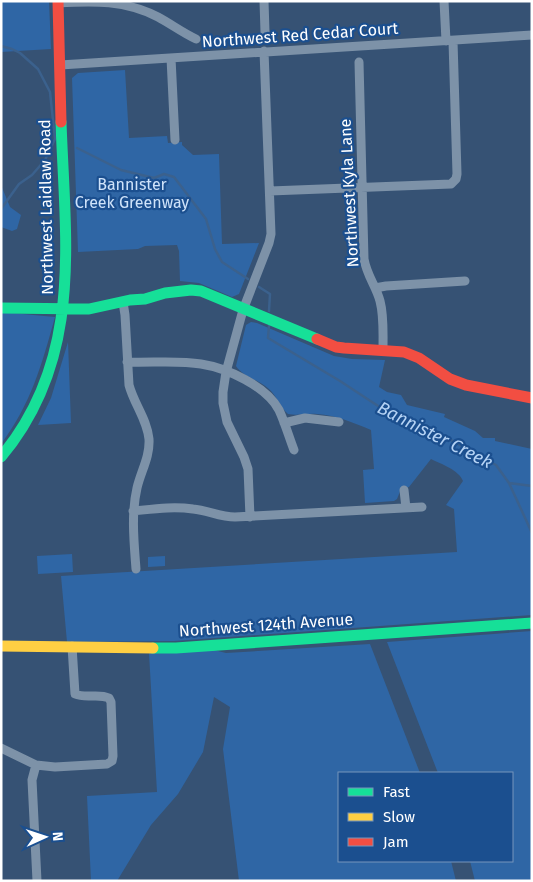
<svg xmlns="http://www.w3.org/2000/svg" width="533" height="882" viewBox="0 0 533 882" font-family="'Fira Sans',sans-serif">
<rect width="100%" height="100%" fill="#365274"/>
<path fill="#2f66a5" d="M1,1H49L51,49L1,52Z
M125,70L129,138L167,136L168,143L182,142V145L193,155L219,154L222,244L259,243L239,294L232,297L199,283L180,281L179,251L177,245L145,246L138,249L78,252L72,78L78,73Z
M1,185L10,207L21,215L17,229L12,231L1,227Z
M1,312L55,317C42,364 31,404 1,444Z
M251,322L257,323L334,356L352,359L385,360L379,387L387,392L401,395L407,405L445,414L444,417L475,431L483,438H495V441L532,449V615L174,641L67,642L61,576L457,552L454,509L446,505L463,481C459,470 441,464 431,459L409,487L401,489L397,499L394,501L365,503L363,470L374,469L371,430C354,423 336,415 317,414C307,413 298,416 288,414C280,407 277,396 269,389C259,380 243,377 236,366L246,325Z
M68,342L71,423L38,425L51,398Z
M72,554L73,572L38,574L37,556Z
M165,556V566L148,567V557Z
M532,631V881H475L470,861H512V773H438L387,642Z
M370,644L420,773H339V861H451L456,881H239L223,749L230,707L214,697L203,752L178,794L151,825L117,881H91L87,796L157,792L149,653L214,650L226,653Z"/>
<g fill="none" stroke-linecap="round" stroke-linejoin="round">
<path stroke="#3b618d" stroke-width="2.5" d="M1,46L12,49L20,53L38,69L50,92L55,139L45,160L32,175L19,184L1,209
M77,148L121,170L154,178L164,174L174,177L206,219L215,249L222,262L248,279
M259,287L270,294L269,311
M269,326L268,338L340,381L404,423L453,441L496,465L509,483L532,533
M509,483L532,486"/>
<path stroke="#7d92a8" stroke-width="9" d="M264,1L265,32
M444,1L446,41
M58,3C94,1 125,0 158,17C171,24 183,33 196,39
M171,58L175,140
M359,62L364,259C367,276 376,286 380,301C384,316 383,333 383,349
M60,65L532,35
M270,191L451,184L456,179L457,174L453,41
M375,288L386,286L465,281
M123,302L125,315L129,385C134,404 147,419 149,439C150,457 141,471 137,488C131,514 134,542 136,569
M127,362C151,363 178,360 201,364C227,368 266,386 279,410C285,423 289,437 294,450
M284,423L305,418L339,422
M404,490L406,508
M133,511C153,509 173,506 193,509C207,510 220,517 235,517L422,507
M250,517L248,469L244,457L227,422L223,403V392L226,372L243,310L269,243L271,234L264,51
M1,748L36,765L55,767L107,764L112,761L113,756L111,702L109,698C98,693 86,699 75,694L72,646
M36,765L32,780L37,881"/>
<path stroke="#16e098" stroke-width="11" d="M1,308L89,309L130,300L145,299L165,293L191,290L201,291L317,339
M1,457C84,358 65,241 61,122
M153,648H176L532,623"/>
<path stroke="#ffcf43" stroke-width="11" d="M1,646L153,648"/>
<path stroke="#f24e42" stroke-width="11" d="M58,1L61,122
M317,339L336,347L344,348L404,352L419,358L450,379L466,385L532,398"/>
</g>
<g text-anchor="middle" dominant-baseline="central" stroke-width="4.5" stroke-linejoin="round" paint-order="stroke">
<g font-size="16" fill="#fff" stroke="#1b4f8f">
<text transform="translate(300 35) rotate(-4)">Northwest Red Cedar Court</text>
<text transform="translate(349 193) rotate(-93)">Northwest Kyla Lane</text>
<text transform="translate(46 207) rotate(-91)">Northwest Laidlaw Road</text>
<text transform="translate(266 625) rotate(-4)">Northwest 124th Avenue</text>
</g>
<g font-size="16" fill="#cfe3fa" stroke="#1b4f8f">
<text x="132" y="184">Bannister<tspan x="132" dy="18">Creek Greenway</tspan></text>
</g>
<g font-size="18" font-style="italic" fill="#b5d3f5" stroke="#1b4f8f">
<text transform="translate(435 435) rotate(27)">Bannister Creek</text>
</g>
</g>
<rect width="533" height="882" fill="none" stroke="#ffffff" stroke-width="5"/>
<rect x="338" y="772" width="175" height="90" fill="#1b4f8f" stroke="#7695bc"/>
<rect x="348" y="788" width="25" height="8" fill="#16e098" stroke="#7695bc"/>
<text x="383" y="797" font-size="15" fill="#ffffff">Fast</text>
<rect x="348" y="813" width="25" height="8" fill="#ffcf43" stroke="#7695bc"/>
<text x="383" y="822" font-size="15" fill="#ffffff">Slow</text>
<rect x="348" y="838" width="25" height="8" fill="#f24e42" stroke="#7695bc"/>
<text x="383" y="847" font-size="15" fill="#ffffff">Jam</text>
<g transform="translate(45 837) rotate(87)" stroke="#1b4f8f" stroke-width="4" paint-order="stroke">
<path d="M0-4L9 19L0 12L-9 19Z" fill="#ffffff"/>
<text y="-8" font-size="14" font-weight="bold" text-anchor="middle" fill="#ffffff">N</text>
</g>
</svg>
